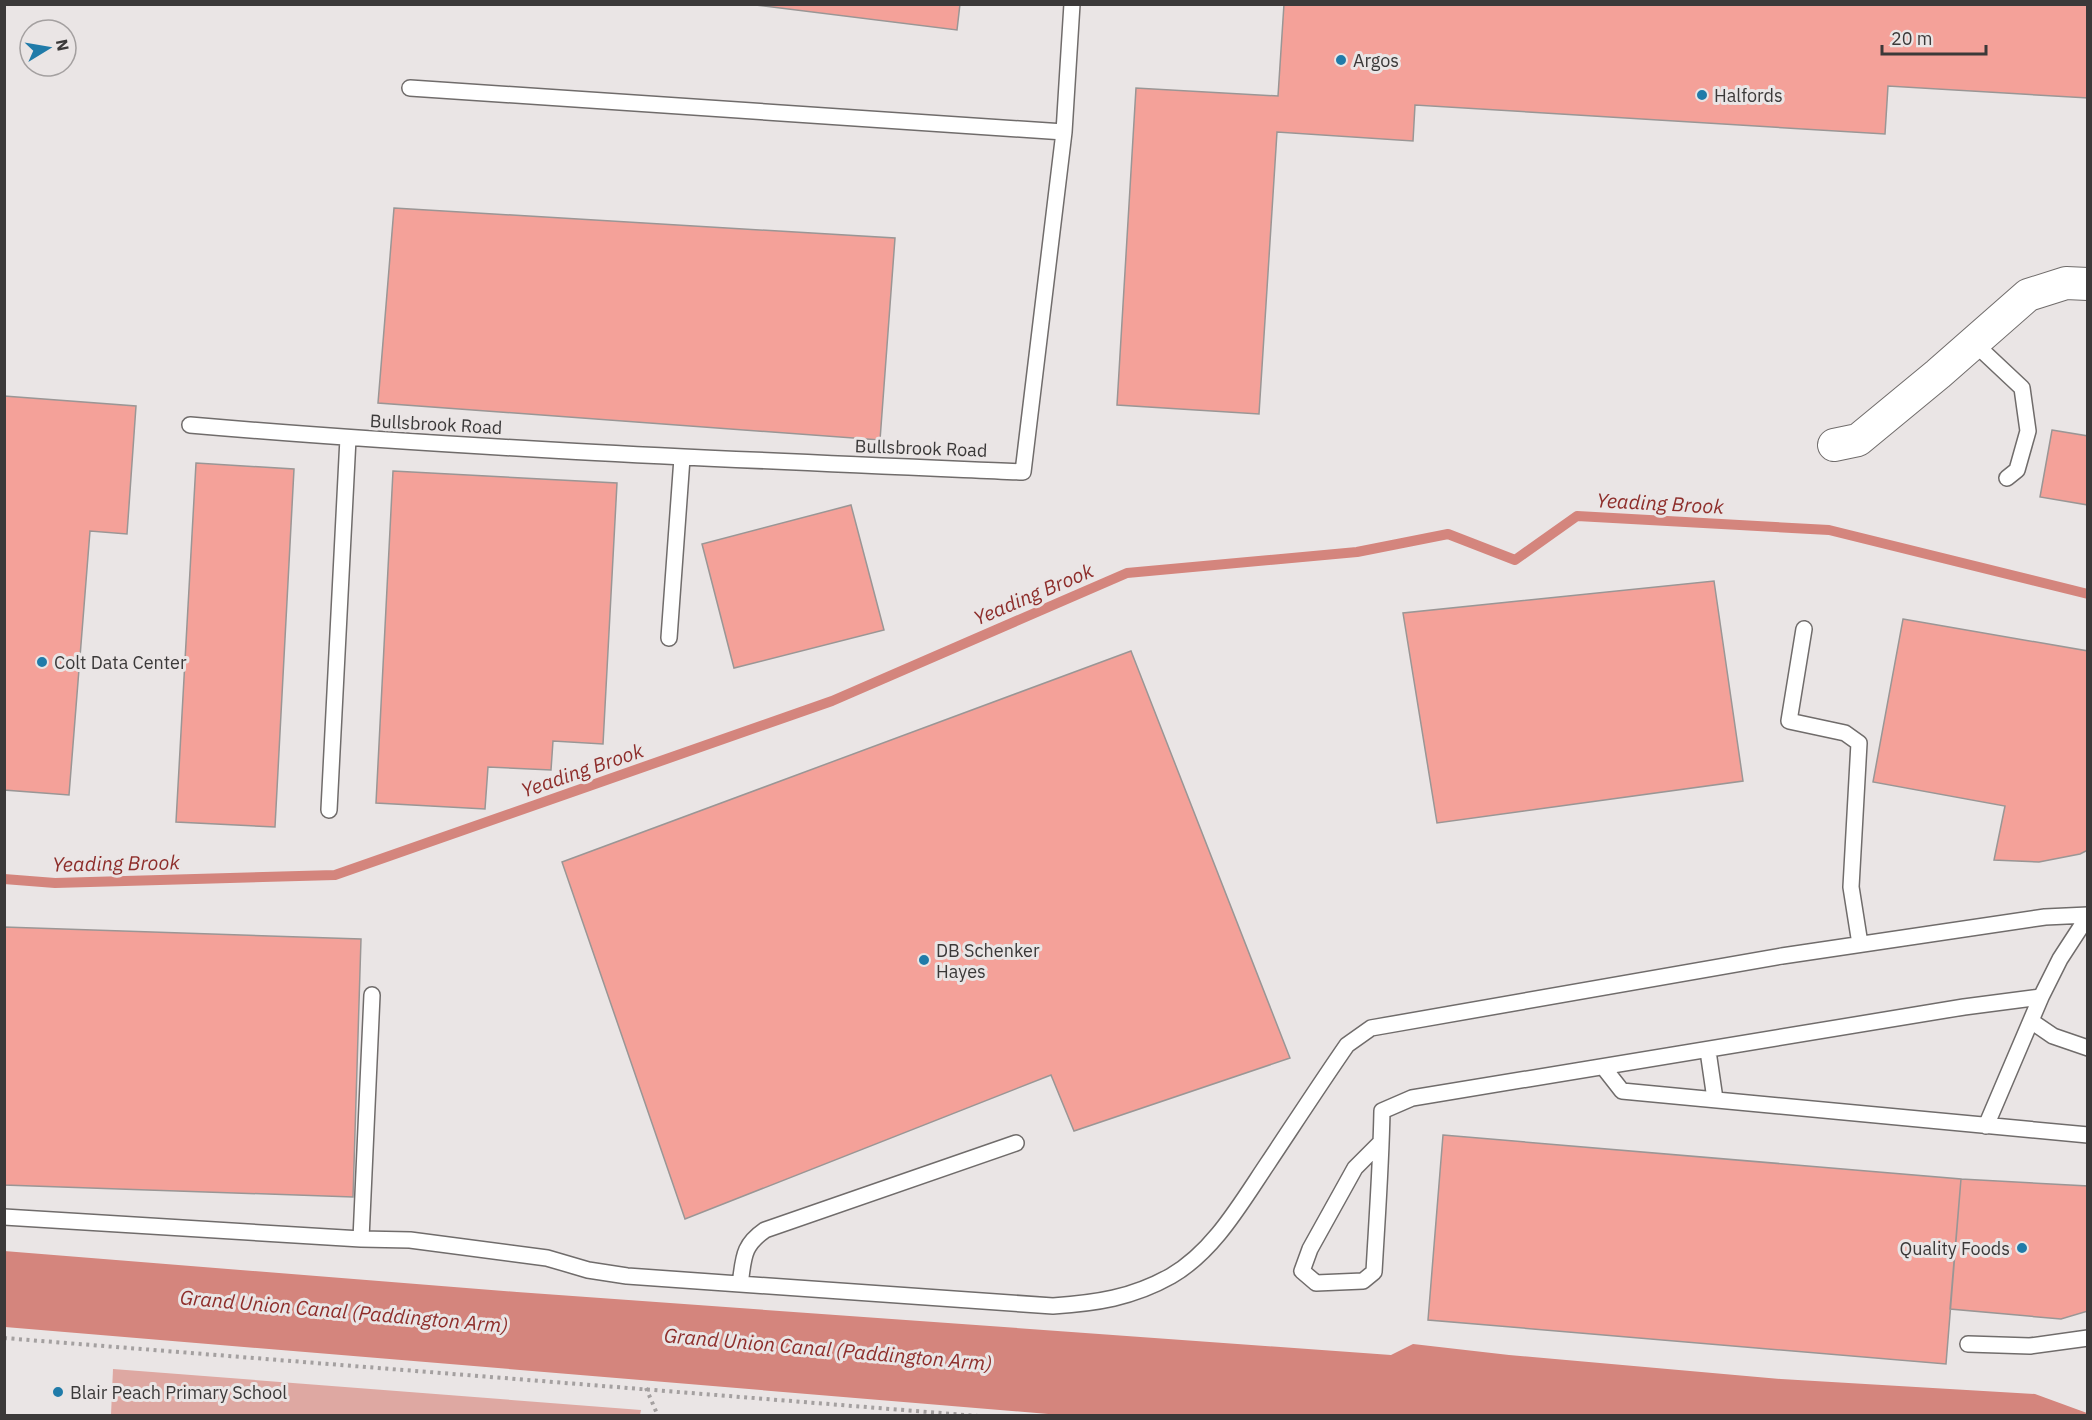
<svg xmlns="http://www.w3.org/2000/svg" width="2092" height="1420" viewBox="0 0 2092 1420" font-family="'IBM Plex Sans',sans-serif">
<rect width="100%" height="100%" fill="#eae5e5"/>
<path fill="#dea8a2" d="M113,1369L641,1410L640,1415H111Z"/>
<path fill="#d4857d" d="M4,1251L517,1292L1391,1355L1413,1344L1509,1355L1781,1379L2035,1394L2087,1413V1415H1060L5,1327Z"/>
<g fill="none" stroke-linecap="round" stroke-linejoin="round">
<path stroke="#d4857d" stroke-width="10" d="M4,879L55,883L335,875L832,701L1127,573L1357,552L1448,534L1515,560L1577,516L1829,530L2088,594"/>
</g>
<path fill="#f4a199" stroke="#9a9695" stroke-width="1.5" d="M747,4H960L957,30Z
M1284,4H2088V98L1888,86L1885,134L1415,105L1413,141L1277,132L1259,414L1117,405L1136,88L1278,96Z
M394,208L895,238L880,440L378,403Z
M4,396L136,406L127,534L90,531L69,795L4,790Z
M2052,430L2088,436V505L2040,497Z
M196,463L294,469L275,827L176,822Z
M393,471L617,483L603,744L553,741L551,770L488,767L485,809L376,803Z
M851,505L884,630L734,668L702,544Z
M1714,581L1743,781L1437,823L1403,613Z
M1903,619L2088,651V850L2080,854L2039,862L1994,860L2005,806L1873,782Z
M1131,651L1290,1058L1074,1131L1051,1075L685,1219L562,862Z
M4,927L361,939L353,1197L4,1185Z
M1443,1135L1961,1179L1946,1364L1428,1320Z
M1961,1179L2088,1186V1311L2061,1319L1950,1309Z"/>
<g fill="none" stroke-linecap="round" stroke-linejoin="round">
<defs>
<path id="lane" d="M410,88L1064,132
M1973,342L2022,388L2028,431L2017,470L2007,478
M190,425C467,449 745,460 1023,472L1064,132L1072,4
M1804,629L1789,721L1845,733L1859,743L1851,887L1860,944
M669,638L682,458
M329,810L348,438
M2031,1021L2053,1036L2088,1048
M1708,1051L1715,1099
M1604,1068L1622,1091L2088,1135
M1986,1126L2041,997L2060,959L2088,916
M1381,1142L1355,1168L1310,1249L1302,1271L1316,1283L1363,1281L1374,1272C1377,1219 1381,1165 1382,1111L1412,1098L1964,1007L2041,997
M4,1217L361,1239L410,1240L547,1258L588,1270L627,1276L1053,1306C1096,1303 1132,1298 1171,1276C1214,1251 1241,1203 1268,1163C1294,1124 1320,1084 1347,1045L1371,1028L1782,956L2045,917L2088,915
M361,1239L372,995
M740,1284C744,1258 742,1246 765,1230L1016,1143
M1968,1344L2030,1346L2088,1338"/>
<path id="street" d="M1834,445L1858,440L1938,374L2028,295L2066,283L2088,284"/>
</defs>
<use href="#lane" stroke="#706c6b" stroke-width="18"/>
<use href="#street" stroke="#706c6b" stroke-width="34"/>
<path stroke="#a4a0a0" stroke-width="4" stroke-dasharray="3 4.5" stroke-linecap="butt" d="M4,1338L978,1416
M646,1388L658,1416"/>
<use href="#lane" stroke="#fff" stroke-width="15"/>
<use href="#street" stroke="#fff" stroke-width="32"/>
</g>
<g fill="#207ba9" stroke="#eae5e5" stroke-width="2">
<circle cx="1341" cy="60" r="6"/>
<circle cx="1702" cy="95" r="6"/>
<circle cx="42" cy="662" r="6"/>
<circle cx="924" cy="960" r="6"/>
<circle cx="2022" cy="1248" r="6"/>
<circle cx="58" cy="1392" r="6"/>
</g>
<g text-anchor="middle" dominant-baseline="central" stroke-width="6" stroke-linejoin="round" paint-order="stroke">
<g font-size="18" fill="#3b3939" stroke="#eae5e5" text-anchor="start">
<text x="1353" y="60">Argos</text>
<text x="1714" y="95">Halfords</text>
<text x="54" y="662">Colt Data Center</text>
<text x="936" y="950">DB Schenker<tspan x="936" dy="21">Hayes</tspan></text>
<text x="2010" y="1248" text-anchor="end">Quality Foods</text>
<text x="70" y="1392">Blair Peach Primary School</text>
</g>
<g font-size="18" fill="#3b3939" stroke="#eae5e5">
<text transform="translate(436 424) rotate(3)">Bullsbrook Road</text>
<text transform="translate(921 448) rotate(2)">Bullsbrook Road</text>
</g>
<g font-size="20" font-style="italic" fill="#8e2e2b" stroke="#eae5e5">
<text transform="translate(1660 503) rotate(3)">Yeading Brook</text>
<text transform="translate(1033 594) rotate(-23)">Yeading Brook</text>
<text transform="translate(582 770) rotate(-19)">Yeading Brook</text>
<text transform="translate(116 863) rotate(-1)">Yeading Brook</text>
<text transform="translate(344 1311) rotate(5)">Grand Union Canal (Paddington Arm)</text>
<text transform="translate(828 1349) rotate(5)">Grand Union Canal (Paddington Arm)</text>
</g>
</g>
<rect width="2092" height="1420" fill="none" stroke="#3b3939" stroke-width="12"/>
<g transform="translate(48 48) rotate(79)"><circle r="28" fill="#eae5e5" stroke="#a4a0a0" stroke-width="1.5"/>
<path d="M0-4.5L10 22L0 15L-10 22Z" fill="#207ba9"/>
<text y="-9" font-size="16" font-weight="bold" text-anchor="middle" fill="#3b3939">N</text>
</g>
<path d="M1882 45v9h104v-9" fill="none" stroke="#3b3939" stroke-width="3"/>
<text x="1891" y="45" font-size="18" fill="#3b3939" stroke="#eae5e5" stroke-width="4.5" paint-order="stroke">20 m</text>
</svg>
